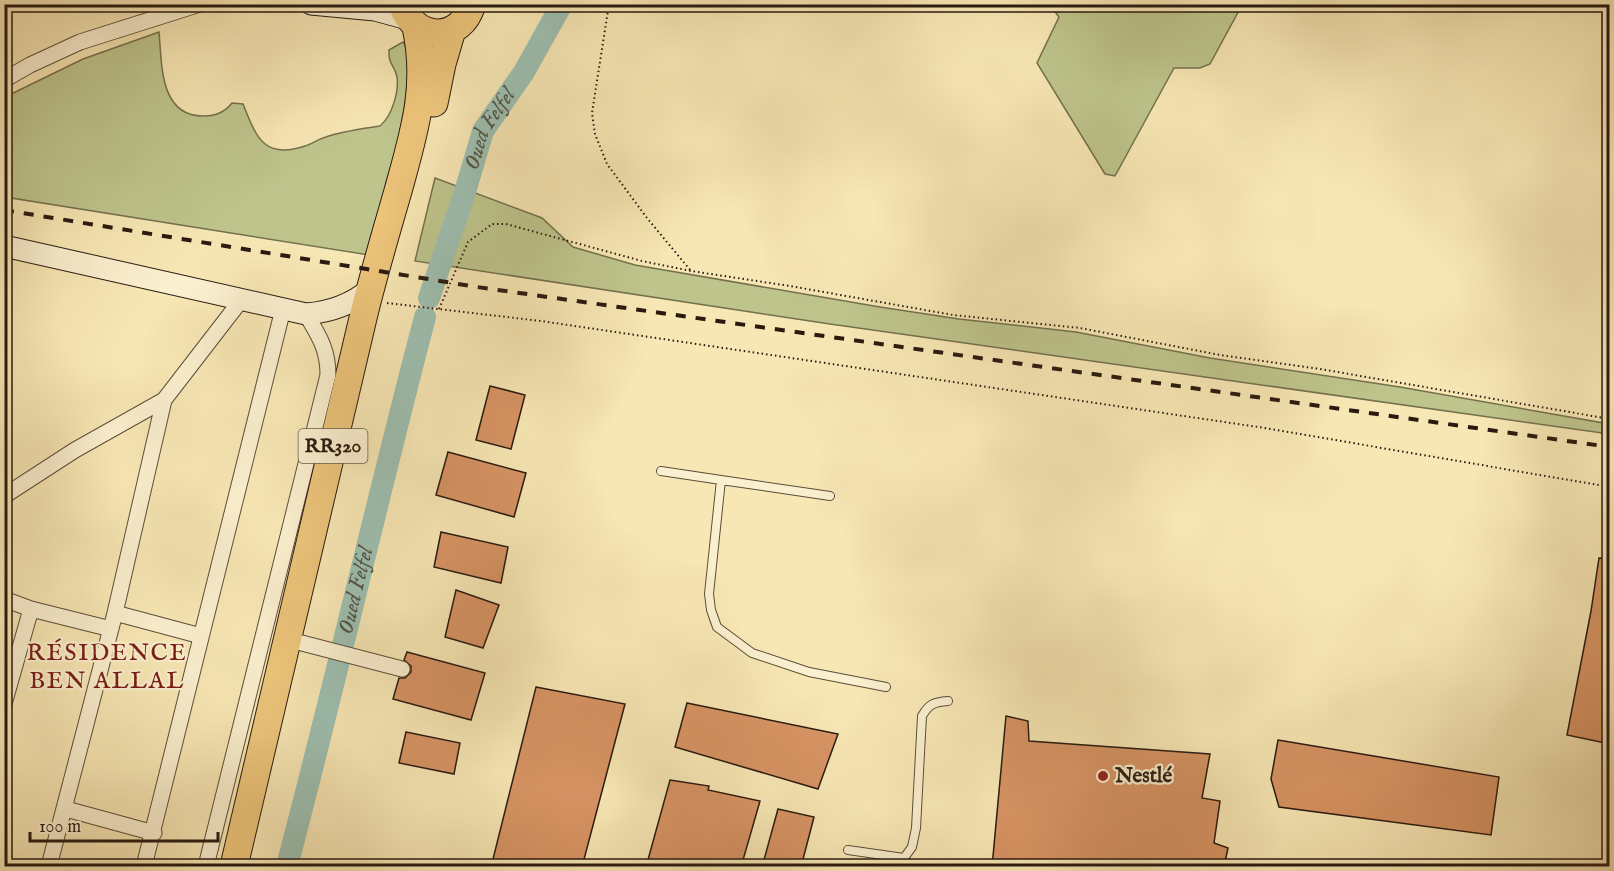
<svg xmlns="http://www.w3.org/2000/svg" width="1614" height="871" viewBox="0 0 1614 871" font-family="'IM FELL English',serif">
<rect width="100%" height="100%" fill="#f7e7b4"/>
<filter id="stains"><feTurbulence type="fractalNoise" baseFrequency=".00333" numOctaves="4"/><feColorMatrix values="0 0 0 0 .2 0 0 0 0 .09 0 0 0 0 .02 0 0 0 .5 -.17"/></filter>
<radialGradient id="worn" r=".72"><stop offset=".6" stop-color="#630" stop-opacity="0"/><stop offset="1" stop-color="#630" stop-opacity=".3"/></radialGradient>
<path fill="#bec58c" stroke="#74704e" stroke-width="1.5" d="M1050,5H1242L1210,64L1200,68H1174L1115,176L1105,174L1037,63L1059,17Z
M159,32C162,63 159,117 204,116C216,116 225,112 232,103L243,104C256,136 263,160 305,146C312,144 318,139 326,137C343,131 362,129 380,126C392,116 399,92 397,77C395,65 388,65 389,50L403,42C423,66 379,221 369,255L5,197V97L83,59Z
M435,178L542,218L573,247L635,265L880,307L959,319L1076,332L1210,358L1400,387L1609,424V434L830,324L415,261Z"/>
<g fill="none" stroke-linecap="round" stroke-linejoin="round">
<g stroke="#9dbfb0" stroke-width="22">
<path id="s1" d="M429,298L465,192L483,131L524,72L562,4"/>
<path id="s2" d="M287,866C335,684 377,500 425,317"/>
</g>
</g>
<path fill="#d79363" stroke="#291a10" stroke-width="1.5" d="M490,386L525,395L511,449L476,440Z
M448,452L526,473L514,517L436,495Z
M441,532L508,547L501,583L434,567Z
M1599,558L1610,559V744L1567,735L1591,611Z
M456,590L499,605L483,648L445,637Z
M407,652L485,673L471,720L393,699L399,678H405L411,672V666L404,660Z
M536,687L625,704L582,867H491Z
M687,703L838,734L818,789L675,747Z
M1006,716L1028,721L1029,741L1210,754L1202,798L1220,801L1214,843L1228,848L1224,867H992Z
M406,732L460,743L454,774L399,763Z
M1278,740L1499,777L1491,835L1279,807L1271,779Z
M670,780L709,786L708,790L760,801L741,867H646Z
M778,809L814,817L801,867H762Z"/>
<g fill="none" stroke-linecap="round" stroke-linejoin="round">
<defs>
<path id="lane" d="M661,471L721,480L709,594L711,610L717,627L752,653L809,672L886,687
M721,480L830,496
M848,850L904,858L912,847L916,828L922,716C929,704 934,702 948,701"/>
<path id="street" d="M4,80L30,65L80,42L200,4
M4,496L75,450L164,400L242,299
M4,599L31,609L111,629
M115,613L201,636
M298,642L402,669
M4,704L31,609
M66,809L154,833
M49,866L115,613L164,400
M144,866L283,309
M206,866L328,375C328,349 319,336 306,314"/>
<path id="secondary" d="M311,4L375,10L408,19
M4,246L306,314C331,312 351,305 370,289"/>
<path id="highway" d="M402,4C414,42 461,43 472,4
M434,103L442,64L452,30
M234,866C277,684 319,501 363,318C373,276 386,233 398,191C414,133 429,87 416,27"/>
</defs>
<use href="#lane" stroke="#5c4d39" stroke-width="10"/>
<use href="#street" stroke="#5c4d39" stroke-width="17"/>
<use href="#secondary" stroke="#291a10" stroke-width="23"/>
<use href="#highway" stroke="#291a10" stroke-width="29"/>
<path stroke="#291a10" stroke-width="2" stroke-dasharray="1.5 3" stroke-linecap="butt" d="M609,4L592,113L595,134L607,164L647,218L691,271
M387,303L541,321L1265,428L1610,487
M439,309L468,242L492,224H506L642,261L691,271L790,286L953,315L1080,328L1220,355L1320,369L1610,419"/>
<use href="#lane" stroke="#faefce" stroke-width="8"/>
<use href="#street" stroke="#faefce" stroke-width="15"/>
<use href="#secondary" stroke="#faefce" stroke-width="21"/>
<use href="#highway" stroke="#ecc47a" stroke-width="27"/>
<path stroke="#291a10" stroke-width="4" stroke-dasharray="10 10" stroke-linecap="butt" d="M4,210L477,287L1610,447"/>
</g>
<circle fill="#8f2418" stroke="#faefce" stroke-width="2" cx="1103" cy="776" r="6"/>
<g text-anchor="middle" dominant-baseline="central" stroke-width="4.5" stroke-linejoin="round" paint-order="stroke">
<rect fill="#faefce" stroke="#685a49" stroke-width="1.5" x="298.5" y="429" width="69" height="34" rx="4.5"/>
<g font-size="20" font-weight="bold" fill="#291a10">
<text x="333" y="446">RR320</text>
</g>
<g font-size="21" font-weight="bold" fill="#291a10" stroke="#faefce" text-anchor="start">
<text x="1115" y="776">Nestlé</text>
</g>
<g font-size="22" font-style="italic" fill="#525448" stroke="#faefce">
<text stroke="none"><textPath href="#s1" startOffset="180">Oued Felfel</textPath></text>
<text stroke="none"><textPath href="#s2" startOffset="284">Oued Felfel</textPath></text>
</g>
<g font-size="24" letter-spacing="1.5" fill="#7a1f14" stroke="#faefce">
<text x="107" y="653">RÉSIDENCE<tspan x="107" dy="28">BEN ALLAL</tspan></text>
</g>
</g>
<rect width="1614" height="871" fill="none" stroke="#f7e7b4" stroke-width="24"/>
<rect x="6" y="6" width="1602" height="859" fill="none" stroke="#291a10" stroke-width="3"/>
<rect x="12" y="12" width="1590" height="847" fill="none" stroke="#291a10" stroke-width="1.5"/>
<path d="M30 832v9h188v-9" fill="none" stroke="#291a10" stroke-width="3"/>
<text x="39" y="832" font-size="18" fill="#291a10" stroke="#faefce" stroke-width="4.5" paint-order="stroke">100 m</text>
<rect width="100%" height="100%" filter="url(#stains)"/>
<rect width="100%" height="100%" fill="url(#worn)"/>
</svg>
